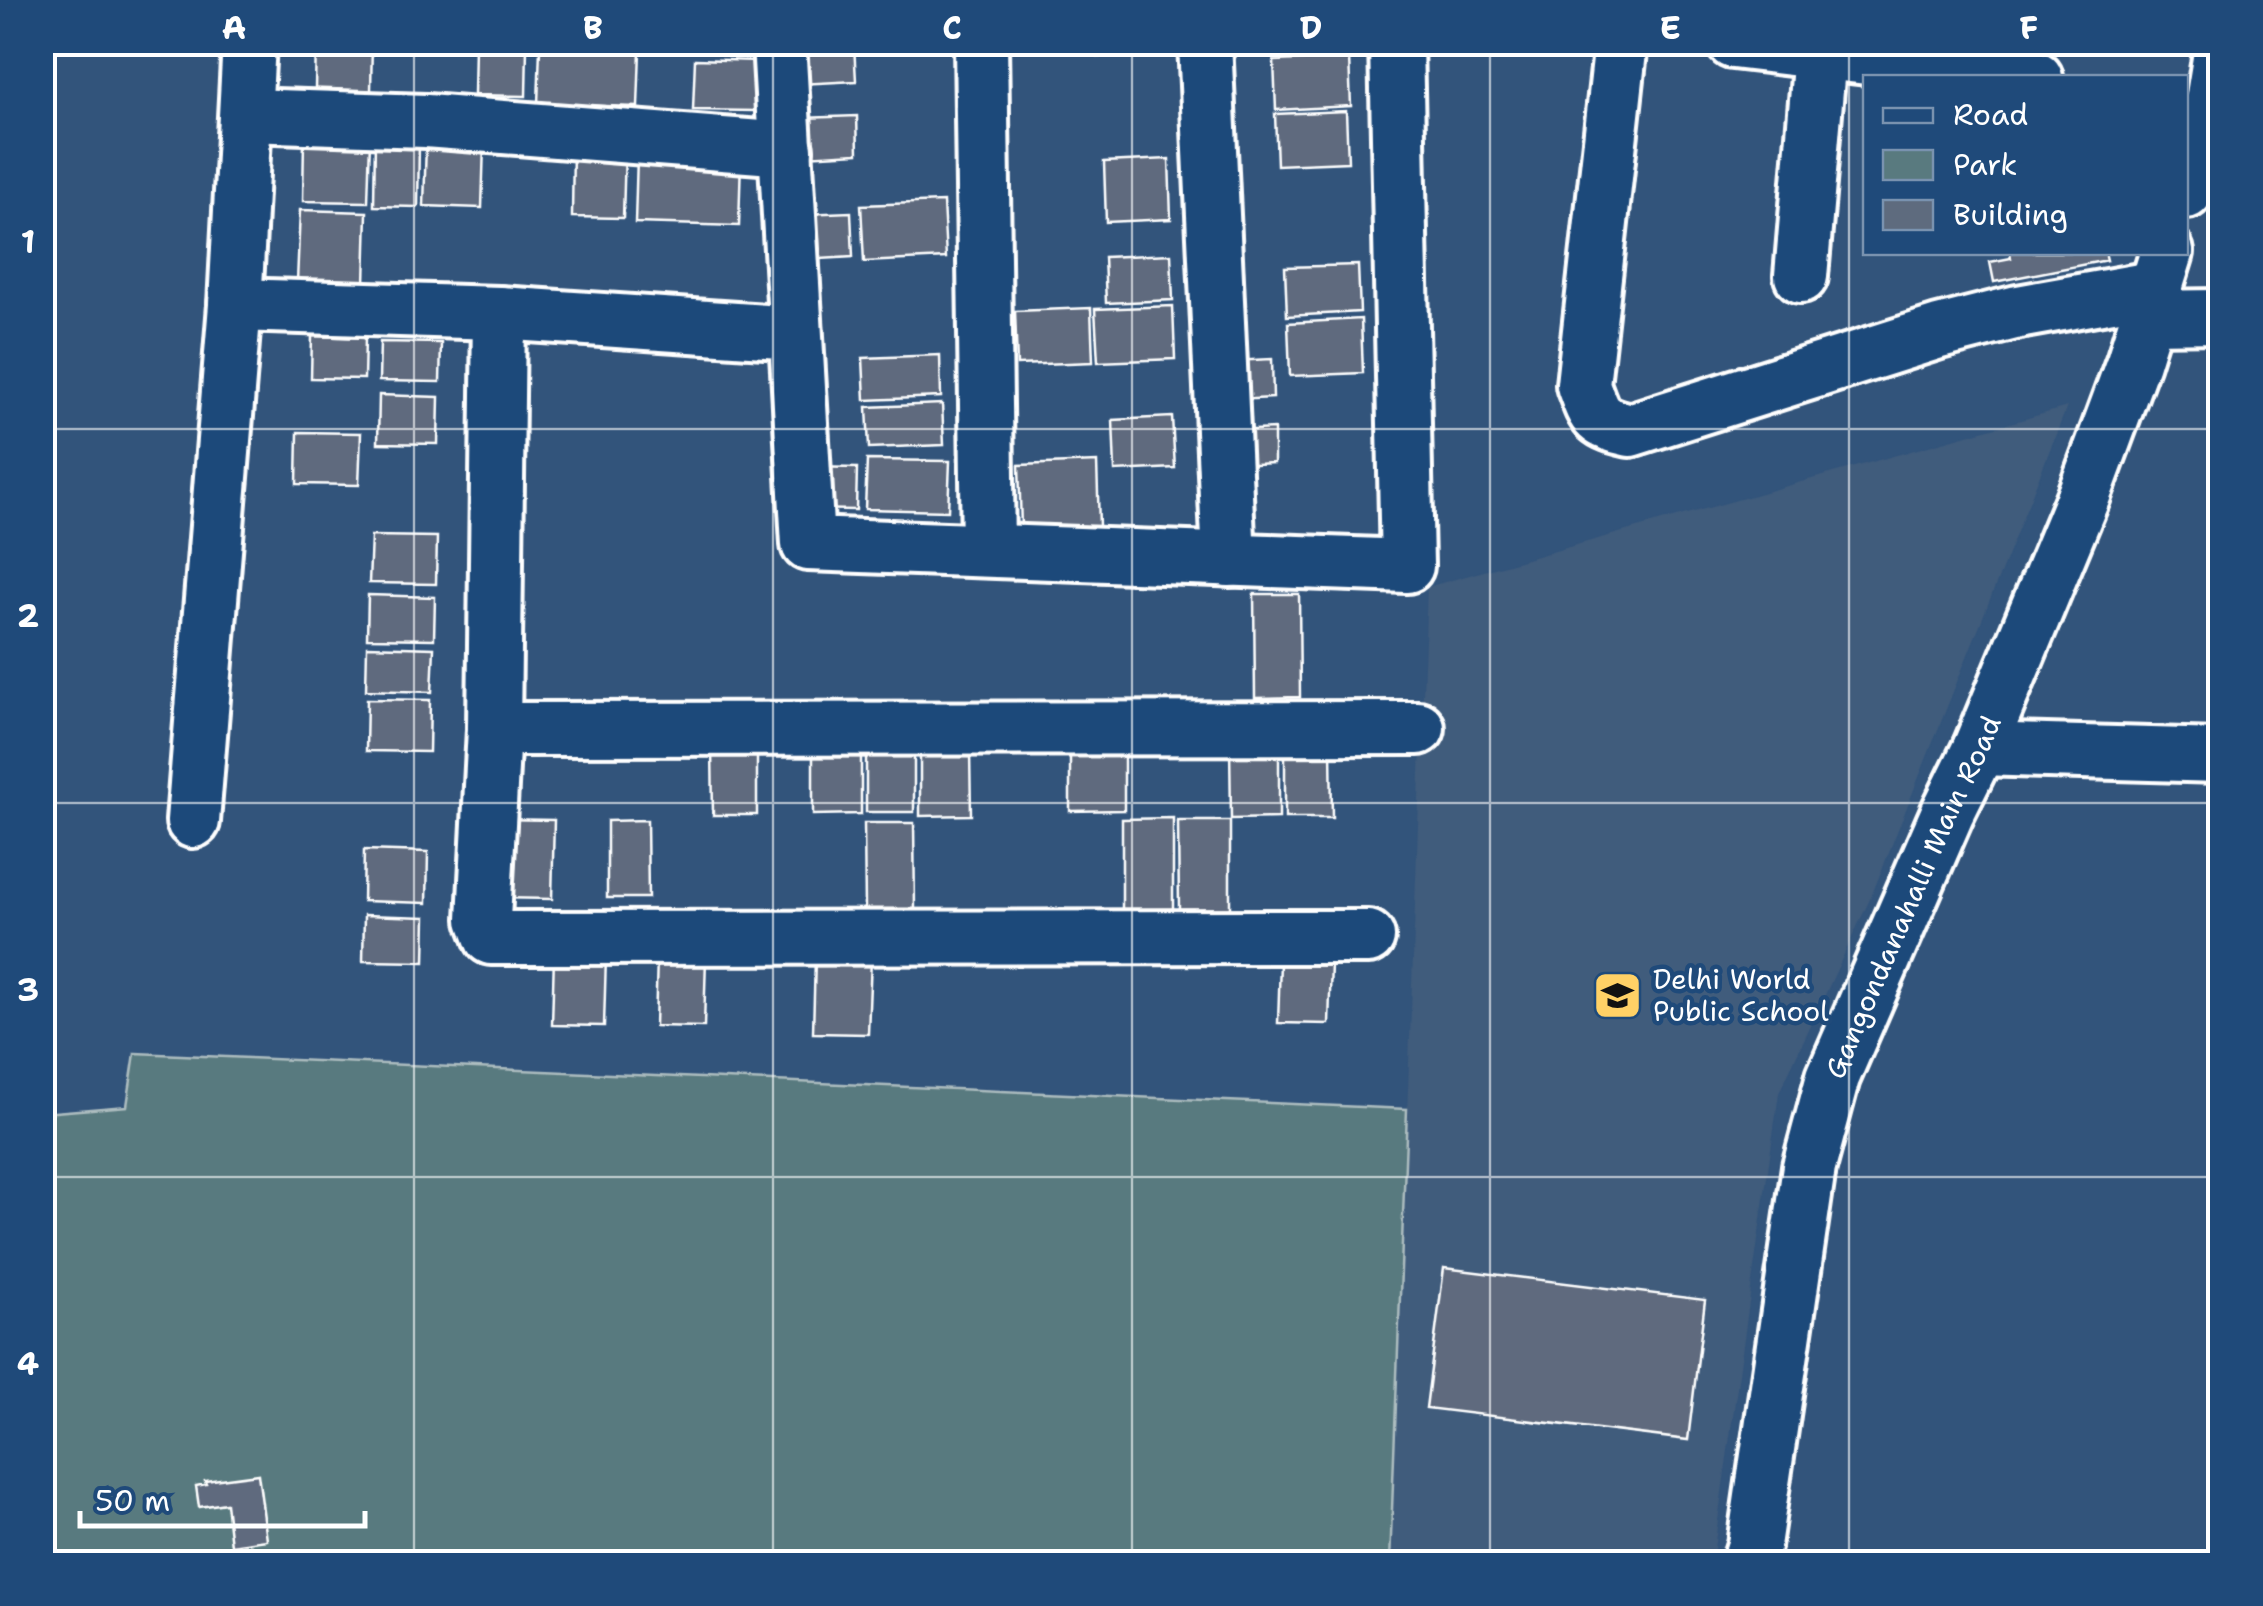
<svg xmlns="http://www.w3.org/2000/svg" width="2263" height="1606" viewBox="0 0 2263 1606" font-family="'Shantell Sans',sans-serif">
<rect width="100%" height="100%" fill="#32547b"/>
<filter id="ink" filterUnits="userSpaceOnUse"><feTurbulence type="fractalNoise" baseFrequency=".01" numOctaves="2"/><feDisplacementMap in="SourceGraphic" scale="20" xChannelSelector="R" yChannelSelector="G"/><feConvolveMatrix kernelMatrix="1 2 1 2 8 2 1 2 1" color-interpolation-filters="sRGB"/></filter>
<g filter="url(#ink)">
<path fill="#3f5b7c" d="M2067,407L1871,897L1779,1093L1712,1563L1390,1564L1427,587Z"/>
<path fill="#597a7f" stroke="#acbcbf" stroke-width="2.5" d="M135,1053L1407,1109L1390,1563L43,1564V1113L127,1106Z"/>
<path fill="#5e6b7e" stroke="#fff" stroke-width="2.5" d="M316,42H372L371,91L315,89Z
M865,42H944V44L865,48Z
M1097,42H1169V54L1098,57Z
M475,44L527,46L526,96L474,95Z
M854,44L856,81L800,84L798,46Z
M540,48L640,50L638,107L538,104Z
M1349,58L1351,106L1276,110L1274,61Z
M695,59L758,61L756,111L693,110Z
M1346,111L1348,162L1277,165L1275,114Z
M857,116L858,153L804,156L802,118Z
M304,138L370,140L368,202L303,201Z
M375,139L419,141L418,207L374,206Z
M426,143L484,144L482,208L424,206Z
M573,148L625,150L623,218L572,217Z
M637,155L741,158L739,226L635,223Z
M1169,159L1171,219L1106,222L1104,162Z
M943,202L946,258L864,262L861,205Z
M300,210L367,212L365,284L297,282Z
M851,212L853,257L803,260L802,214Z
M2010,252H2105L2107,260L1994,282L1990,262L2011,258Z
M1171,254L1173,300L1106,303L1104,257Z
M1358,265L1360,312L1287,316L1285,267Z
M1173,306L1175,359L1098,362L1095,309Z
M1091,308L1093,362L1017,365L1015,311Z
M1361,319L1363,373L1290,376L1288,323Z
M312,336L365,338L364,379L311,378Z
M380,342L441,343L440,382L379,381Z
M940,355L941,397L865,400L863,358Z
M1272,359L1273,398L1234,400L1232,361Z
M379,395L439,397L438,444L378,443Z
M942,404L944,445L869,448L867,407Z
M1172,417L1175,468L1115,471L1113,420Z
M1274,429V463L1236,465L1235,431Z
M298,432L361,433L359,485L297,484Z
M867,460L950,461L948,511L865,509Z
M1097,462L1099,526L1021,528L1019,465Z
M809,467L857,468L856,510L808,509Z
M371,536L437,537L436,584L369,583Z
M1254,594H1299L1300,697L1255,698Z
M368,595L435,597L434,639L367,638Z
M367,646L434,648L432,692L366,690Z
M367,699L430,700L429,752L366,751Z
M1124,743V810L1070,811V744Z
M1230,746H1279V818L1231,819Z
M1331,746L1332,818H1285V747Z
M712,747H757V815H713Z
M970,750L971,815L920,816V751Z
M914,753V812H866V754Z
M813,754H861V814L813,815Z
M1173,818V910L1122,911V819Z
M495,819L554,820L552,899L492,898Z
M647,820L648,898H607V821Z
M1178,821H1230V909H1179Z
M864,823H914L915,909H865Z
M364,850L428,852L427,903L363,901Z
M364,915L426,917L425,962L363,961Z
M554,955L606,956L604,1026L552,1025Z
M657,956L706,957L704,1027L655,1026Z
M815,957L871,958L868,1034L813,1033Z
M1280,962L1331,963L1329,1024L1278,1023Z
M1444,1268L1705,1300L1688,1440L1426,1408Z
M258,1474L267,1540L231,1545L226,1503L199,1507L196,1486L206,1484L205,1481Z"/>
<g fill="none" stroke-linecap="round" stroke-linejoin="round">
<defs>
<g id="minor">
<path d="M779,42L808,544L1407,566L1396,42"/>
<path d="M981,42L988,550"/>
<path d="M1205,42L1229,560"/>
<path d="M1621,42L1583,385C1595,418 1595,422 1630,430L1939,332L2018,312L2157,287"/>
<path d="M1733,42L2036,78"/>
<path d="M246,115L426,121L786,149"/>
<path d="M2186,192L2213,96L2220,53"/>
<path d="M1801,276L1820,54"/>
<path d="M235,305L499,313L795,333"/>
<path d="M499,313L494,729L484,919L491,938L1368,937"/>
<path d="M2148,317L2220,316"/>
<path d="M494,729L1418,728"/>
<path d="M1979,749L2220,756"/>
<path d="M193,821L235,305L249,42"/>
<path id="s1" d="M1748,1564L1754,1545L1809,1167L1833,1077L1948,812L1979,749L2084,495L2133,362L2167,252"/>
</g>
</defs>
<use href="#minor" stroke="#fff" stroke-width="60"/>
<use href="#minor" stroke="#1f4a7a" stroke-width="52"/>
</g>
</g>
<path fill="none" stroke="#fff" stroke-width="2.5" stroke-opacity="0.55" d="M414,42V1564M773,42V1564M1132,42V1564M1490,42V1564M1849,42V1564M42,429H2220M42,803H2220M42,1177H2220"/>
<defs>
<symbol id="school-square" viewBox="-11 -11 22 22"><rect x="-9" y="-9" width="18" height="18" rx="4" fill="#ffd166" stroke="#1f4a7a"/><path d="M0-5L7-2L0 1L-7-2ZM-4 1L0 2.5L4 1V4Q0 6-4 4Z" fill="#111"/></symbol>
</defs>
<g fill-rule="evenodd">
<use href="#school-square" x="1590" y="968" width="55" height="55"/>
</g>
<g text-anchor="middle" dominant-baseline="central" stroke-width="9" stroke-linejoin="round" paint-order="stroke">
<g font-size="28" fill="#fff" stroke="#1f4a7a">
<text stroke="none"><textPath href="#s1" startOffset="692">Gangondanahalli Main Road</textPath></text>
</g>
<g font-size="28" fill="#fff" stroke="#1f4a7a" text-anchor="start">
<text x="1653" y="979">Delhi World<tspan x="1653" dy="32">Public School</tspan></text>
</g>
</g>
<rect width="2263" height="1606" fill="none" stroke="#1f4a7a" stroke-width="110"/>
<rect x="1863" y="75" width="325" height="180" fill="#1f4a7a" stroke="#7992af" stroke-width="2.5"/>
<rect x="1883" y="108" width="50" height="15" fill="#1f4a7a" stroke="#7992af" stroke-width="2.5"/>
<text x="1953" y="125" font-size="30" fill="#ffffff">Road</text>
<rect x="1883" y="150" width="50" height="30" fill="#597a7f" stroke="#7992af" stroke-width="2.5"/>
<text x="1953" y="175" font-size="30" fill="#ffffff">Park</text>
<rect x="1883" y="200" width="50" height="30" fill="#5e6b7e" stroke="#7992af" stroke-width="2.5"/>
<text x="1953" y="225" font-size="30" fill="#ffffff">Building</text>
<path d="M80 1511v15h285v-15" fill="none" stroke="#ffffff" stroke-width="5"/>
<text x="95" y="1511" font-size="30" fill="#ffffff" stroke="#1f4a7a" stroke-width="8" paint-order="stroke">50 m</text>
<rect x="55" y="55" width="2153" height="1496" fill="none" stroke="#fff" stroke-width="4"/>
<g font-size="32" text-anchor="middle" font-weight="bold" fill="#fff">
<text x="234" y="39">A</text>
<text x="593" y="39">B</text>
<text x="952" y="39">C</text>
<text x="1311" y="39">D</text>
<text x="1670" y="39">E</text>
<text x="2029" y="39">F</text>
<text x="28" y="253">1</text>
<text x="28" y="627">2</text>
<text x="28" y="1001">3</text>
<text x="28" y="1375">4</text>
</g>
</svg>
